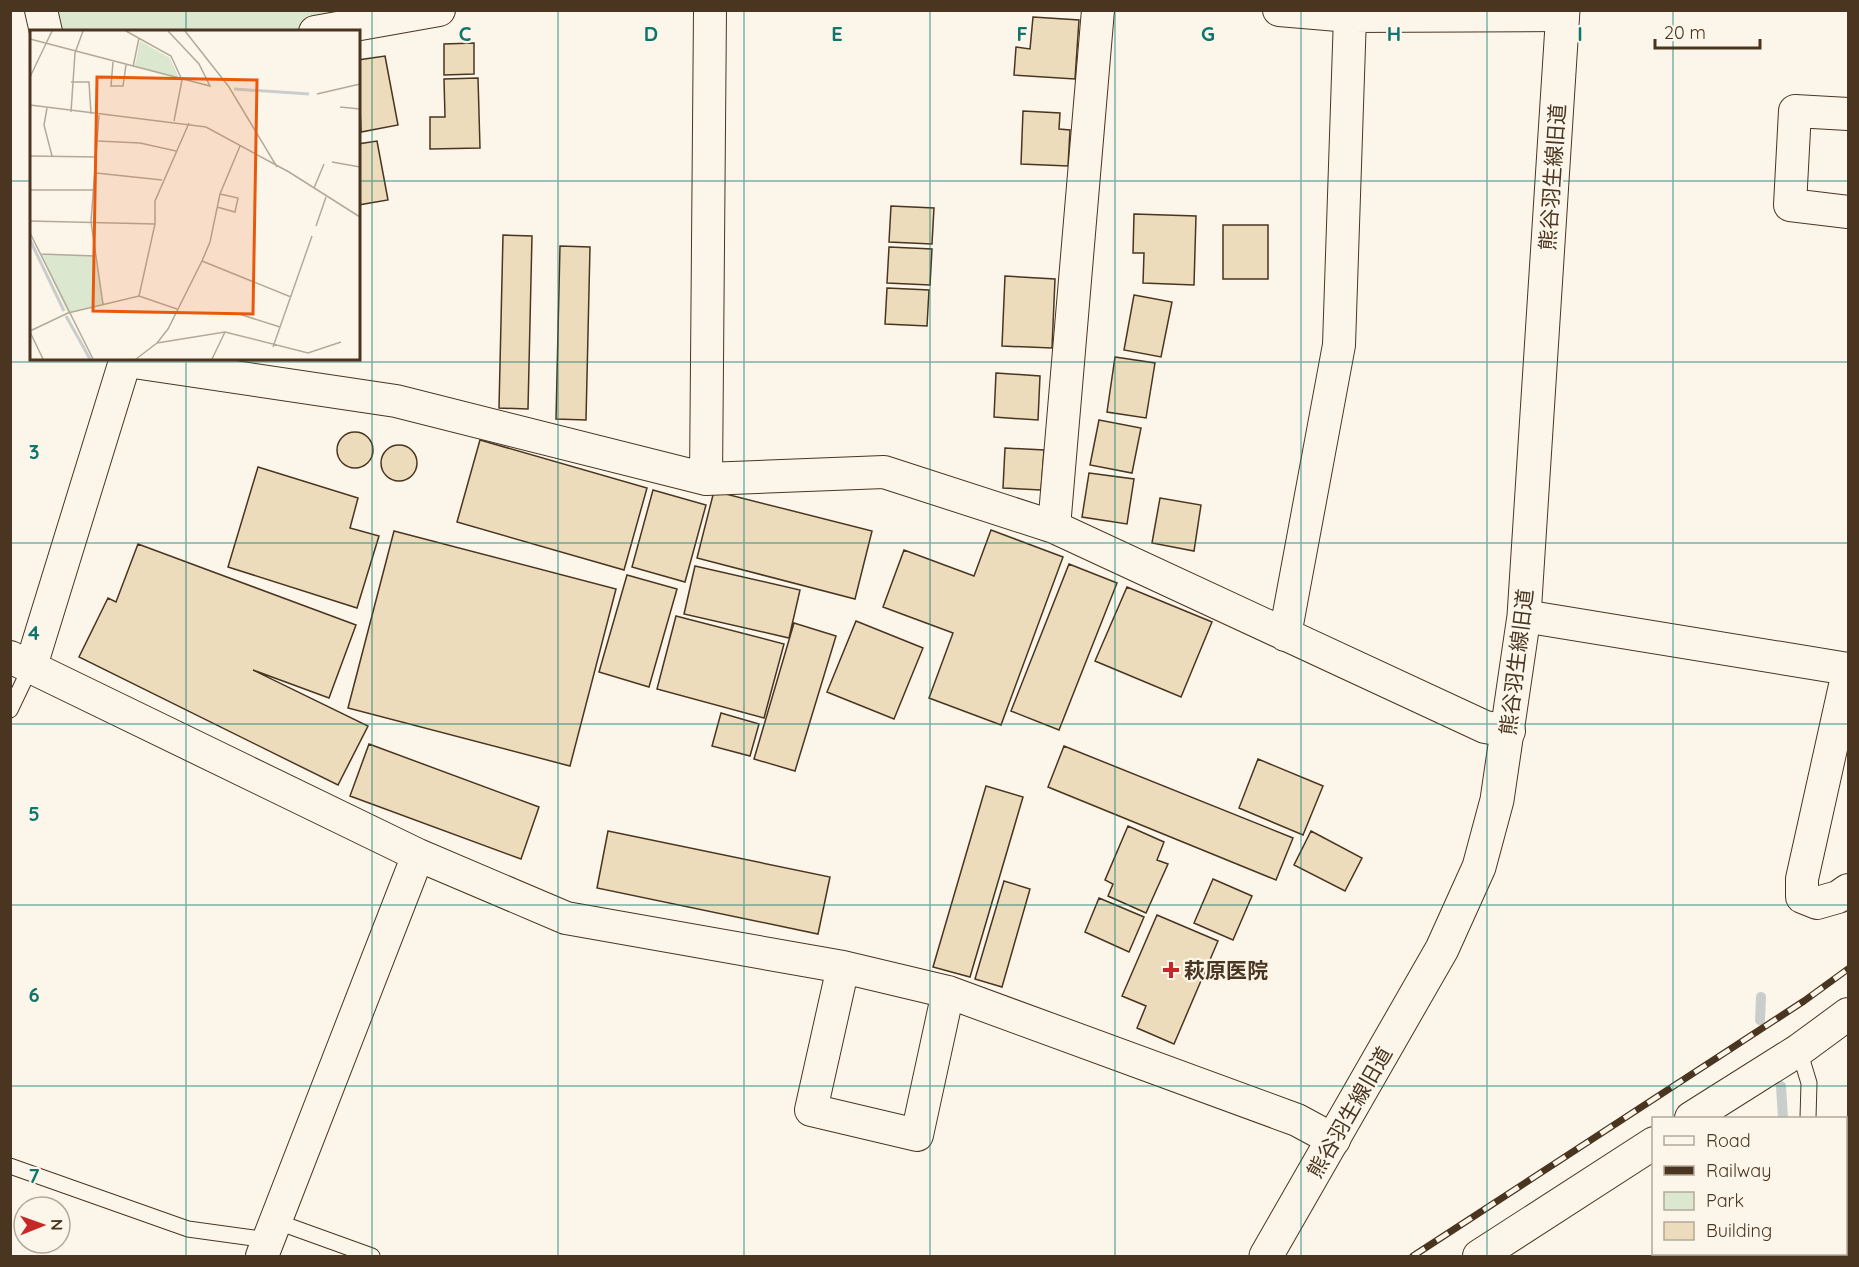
<svg xmlns="http://www.w3.org/2000/svg" width="1859" height="1267" viewBox="0 0 1859 1267" font-family="Quicksand,'Noto Sans JP',sans-serif">
<rect width="100%" height="100%" fill="#fbf6e9"/>
<path fill="#dce7d0" stroke="#887966" stroke-width="1.5" d="M41,11H439L315,32L46,31Z"/>
<g fill="none" stroke-linecap="round" stroke-linejoin="round">
<path stroke="#c9cecd" stroke-width="10" d="M1760,1020L1761,997
M1781,1086L1783,1118
M1784,1256L1785,1254"/>
</g>
<path fill="#ecdcbc" stroke="#4a3520" stroke-width="1.5" d="M1033,17L1079,20L1075,79L1014,75L1016,47L1030,49Z
M474,43V74L444,75V44Z
M385,56L398,125L361,132L358,60Z
M478,78L480,148L430,149V117H445L444,79Z
M1023,111L1060,113L1059,129L1070,130L1068,166L1021,164Z
M377,141L388,200L358,205V144Z
M891,206L934,208L932,244L889,242Z
M1134,214L1196,216L1194,285L1143,283L1144,253H1133Z
M1223,225H1268V279H1223Z
M503,235L532,236L528,409L499,408Z
M560,246L590,247L586,420L556,419Z
M889,247L932,249L930,285L887,283Z
M1005,276L1055,279L1052,348L1002,346Z
M887,288L929,290L927,326L885,324Z
M1134,295L1172,302L1161,357L1124,350Z
M1115,357L1155,363L1146,418L1107,412Z
M996,373L1040,376L1038,420L994,417Z
M1099,420L1141,428L1132,473L1090,465Z
M337 450a18 18 0 1 1 36 0a18 18 0 1 1-36 0Z
M480,440L647,488L624,570L457,522Z
M381 463a18 18 0 1 1 36 0a18 18 0 1 1-36 0Z
M1005,448L1044,450L1041,490L1003,488Z
M258,467L358,498L350,528L379,536L357,608L228,567Z
M1089,473L1134,479L1127,524L1082,517Z
M653,490L706,505L685,582L632,567Z
M714,491L872,531L855,599L697,558Z
M1160,498L1201,505L1194,551L1152,543Z
M991,530L1063,557L1001,725L929,698L953,633L883,607L904,550L974,576Z
M394,531L616,589L570,766L348,708Z
M138,544L356,625L329,698L253,670L368,726L338,785L79,657L108,598L116,602Z
M1069,564L1117,583L1059,730L1011,711Z
M695,566L800,590L789,638L684,614Z
M627,575L677,589L649,687L599,672Z
M1127,587L1212,622L1181,697L1095,661Z
M676,616L784,644L764,718L657,689Z
M856,621L923,648L894,719L827,692Z
M794,623L836,636L795,771L754,759Z
M721,713L759,724L750,756L712,746Z
M369,744L539,807L521,859L350,796Z
M1064,746L1293,838L1276,880L1048,787Z
M1258,759L1323,786L1303,835L1239,808Z
M986,786L1023,797L970,977L933,967Z
M1128,826L1164,842L1157,860L1168,864L1146,913L1108,896L1113,884L1105,880Z
M608,831L830,877L818,934L597,888Z
M1311,831L1362,858L1345,891L1294,865Z
M1213,879L1252,896L1233,940L1194,923Z
M1004,881L1030,889L1002,987L975,979Z
M1099,898L1144,917L1129,952L1085,932Z
M1157,915L1218,941L1174,1044L1137,1028L1146,1006L1122,996Z"/>
<g fill="none" stroke-linecap="round" stroke-linejoin="round">
<defs>
<path id="lane" d="M10,710L31,666
M1799,1050L1809,1083L1808,1118
M10,1166L188,1229L268,1240
M275,1221L372,1256
M1807,1256V1254"/>
<path id="street" d="M41,10L46,32
M1279,10L1350,16L1563,15
M315,32L439,10
M1848,114L1795,111L1790,205L1848,212
M127,361L396,401L706,479L884,472L1054,527L1485,727L1509,731
M706,479L710,10
M1054,527L1098,10
M1524,616L1848,669
M1285,635L1339,345L1350,16
M10,657L418,855L566,918L843,967L948,992L1297,1120L1334,1140
M31,666L126,358
M1848,672L1802,879V897L1817,903L1838,897L1848,890
M843,967L811,1110L917,1135L948,992
M1691,1118L1799,1050L1848,1014
M262,1256L418,855
M1479,1256L1654,1143"/>
<path id="secondary" d="M1266,1256L1442,949L1479,867L1497,800L1524,616L1563,10"/>
</defs>
<use href="#lane" stroke="#4a3520" stroke-width="17"/>
<use href="#street" stroke="#4a3520" stroke-width="34"/>
<use href="#secondary" stroke="#4a3520" stroke-width="35"/>
<use href="#lane" stroke="#fbf6e9" stroke-width="15"/>
<use href="#street" stroke="#fbf6e9" stroke-width="32"/>
<use href="#secondary" stroke="#fbf6e9" stroke-width="33"/>
<defs>
<path id="rail" d="M1413,1256L1804,1001L1848,969"/>
</defs>
<use href="#rail" stroke="#4a3520" stroke-width="7"/>
<use href="#rail" stroke="#fbf6e9" stroke-width="4.5" stroke-dasharray="14" stroke-linecap="butt"/>
</g>
<path fill="none" stroke="#0f766e" stroke-width="1.5" stroke-opacity="0.55" d="M186,10V32M372,10V1256M558,10V1256M744,10V1256M930,10V1256M1115,10V1256M1301,10V1256M1487,10V1256M1673,10V1118M10,181H32M358,181H1848M186,358V1256M10,362H1848M10,543H1848M10,724H1848M10,905H1848M10,1086H1848M1673,1254V1256"/>
<path fill="#c62828" stroke="#fbf6e9" stroke-width="2" d="M1168 961h6v6h6v6h-6v6h-6v-6h-6v-6h6z"/>
<g text-anchor="middle" dominant-baseline="central" stroke-width="4.5" stroke-linejoin="round" paint-order="stroke">
<g font-size="21" fill="#4a3520" stroke="#fbf6e9">
<text transform="translate(1552 177) rotate(-86)">熊谷羽生線旧道</text>
<text transform="translate(1516 662) rotate(-83)">熊谷羽生線旧道</text>
<text transform="translate(1349 1112) rotate(-60)">熊谷羽生線旧道</text>
</g>
<g font-size="21" font-weight="bold" fill="#4a3520" stroke="#fbf6e9" text-anchor="start">
<text x="1184" y="970">萩原医院</text>
</g>
</g>
<g transform="translate(30 30)">
<rect width="330" height="330" fill="#fbf6e9"/>
<path d="M110,11L140,28L149,48L105,36ZM10,224L65,226L73,274L38,283Z" fill="#dce7d0"/>
<path fill="none" stroke="#c9cecd" stroke-width="3" d="M204,59L279,64M0,210L34,281M36,286L60,329"/>
<path fill="none" stroke="#b4a999" stroke-width="1.5" d="M96,1L141,26L152,50L144,91M155,1L199,57L247,137M0,9L180,56L169,34L138,1M83,32L81,56H93L96,35M103,37L109,8M0,47L22,1M41,52H59L61,84M287,64L330,54M0,75L176,97L259,142L330,187M310,77L330,79M17,78L14,95L22,126M41,82L45,23L53,1M69,85L61,192L73,274M68,111L110,113L146,121M0,126L67,127M302,132L330,137M66,143L132,150M284,158L294,134M0,160H64M187,177L205,182L208,168L190,164M0,191L125,194M286,196L296,167M0,203L63,329M10,224L65,226M172,231L261,267M109,266L125,194V171L159,93M209,284L250,297M0,301L38,283L109,266L147,279M0,302L13,329M127,313L195,302L278,323L311,312M243,317L282,206M106,329L127,313L138,299L172,231L180,212L190,164L210,116M182,329L195,302"/>
<path fill="#e8590c" fill-opacity="0.15" stroke="#e8590c" stroke-width="3" d="M67,47L227,50L223,284L63,281Z"/>
<rect width="330" height="330" fill="none" stroke="#4a3520" stroke-width="3"/>
</g>
<g font-size="20" text-anchor="middle" font-weight="bold" fill="#0f766e" stroke="#fbf6e9" stroke-width="4.5" stroke-linejoin="round" paint-order="stroke">
<text x="465" y="41">C</text>
<text x="651" y="41">D</text>
<text x="837" y="41">E</text>
<text x="1022" y="41">F</text>
<text x="1208" y="41">G</text>
<text x="1394" y="41">H</text>
<text x="1580" y="41">I</text>
<text x="34" y="459">3</text>
<text x="34" y="640">4</text>
<text x="34" y="821">5</text>
<text x="34" y="1002">6</text>
<text x="34" y="1183">7</text>
</g>
<rect width="1859" height="1267" fill="none" stroke="#4a3520" stroke-width="24"/>
<rect x="1652" y="1117" width="195" height="138" fill="#fbf6e9" stroke="#b4a999" stroke-width="1.5"/>
<rect x="1664" y="1136" width="30" height="9" fill="#fbf6e9" stroke="#b4a999" stroke-width="1.5"/>
<text x="1706" y="1147" font-size="18" fill="#4a3520">Road</text>
<rect x="1664" y="1166" width="30" height="9" fill="#4a3520" stroke="#b4a999" stroke-width="1.5"/>
<text x="1706" y="1177" font-size="18" fill="#4a3520">Railway</text>
<rect x="1664" y="1192" width="30" height="18" fill="#dce7d0" stroke="#b4a999" stroke-width="1.5"/>
<text x="1706" y="1207" font-size="18" fill="#4a3520">Park</text>
<rect x="1664" y="1222" width="30" height="18" fill="#ecdcbc" stroke="#b4a999" stroke-width="1.5"/>
<text x="1706" y="1237" font-size="18" fill="#4a3520">Building</text>
<g transform="translate(42 1225) rotate(89)"><circle r="28" fill="#fbf6e9" stroke="#b4a999" stroke-width="1.5"/>
<path d="M0-4.5L10 22L0 15L-10 22Z" fill="#c62828"/>
<text y="-9" font-size="16" font-weight="bold" text-anchor="middle" fill="#4a3520">N</text>
</g>
<path d="M1655 39v9h105v-9" fill="none" stroke="#4a3520" stroke-width="3"/>
<text x="1664" y="39" font-size="18" fill="#4a3520" stroke="#fbf6e9" stroke-width="4.5" paint-order="stroke">20 m</text>
</svg>
